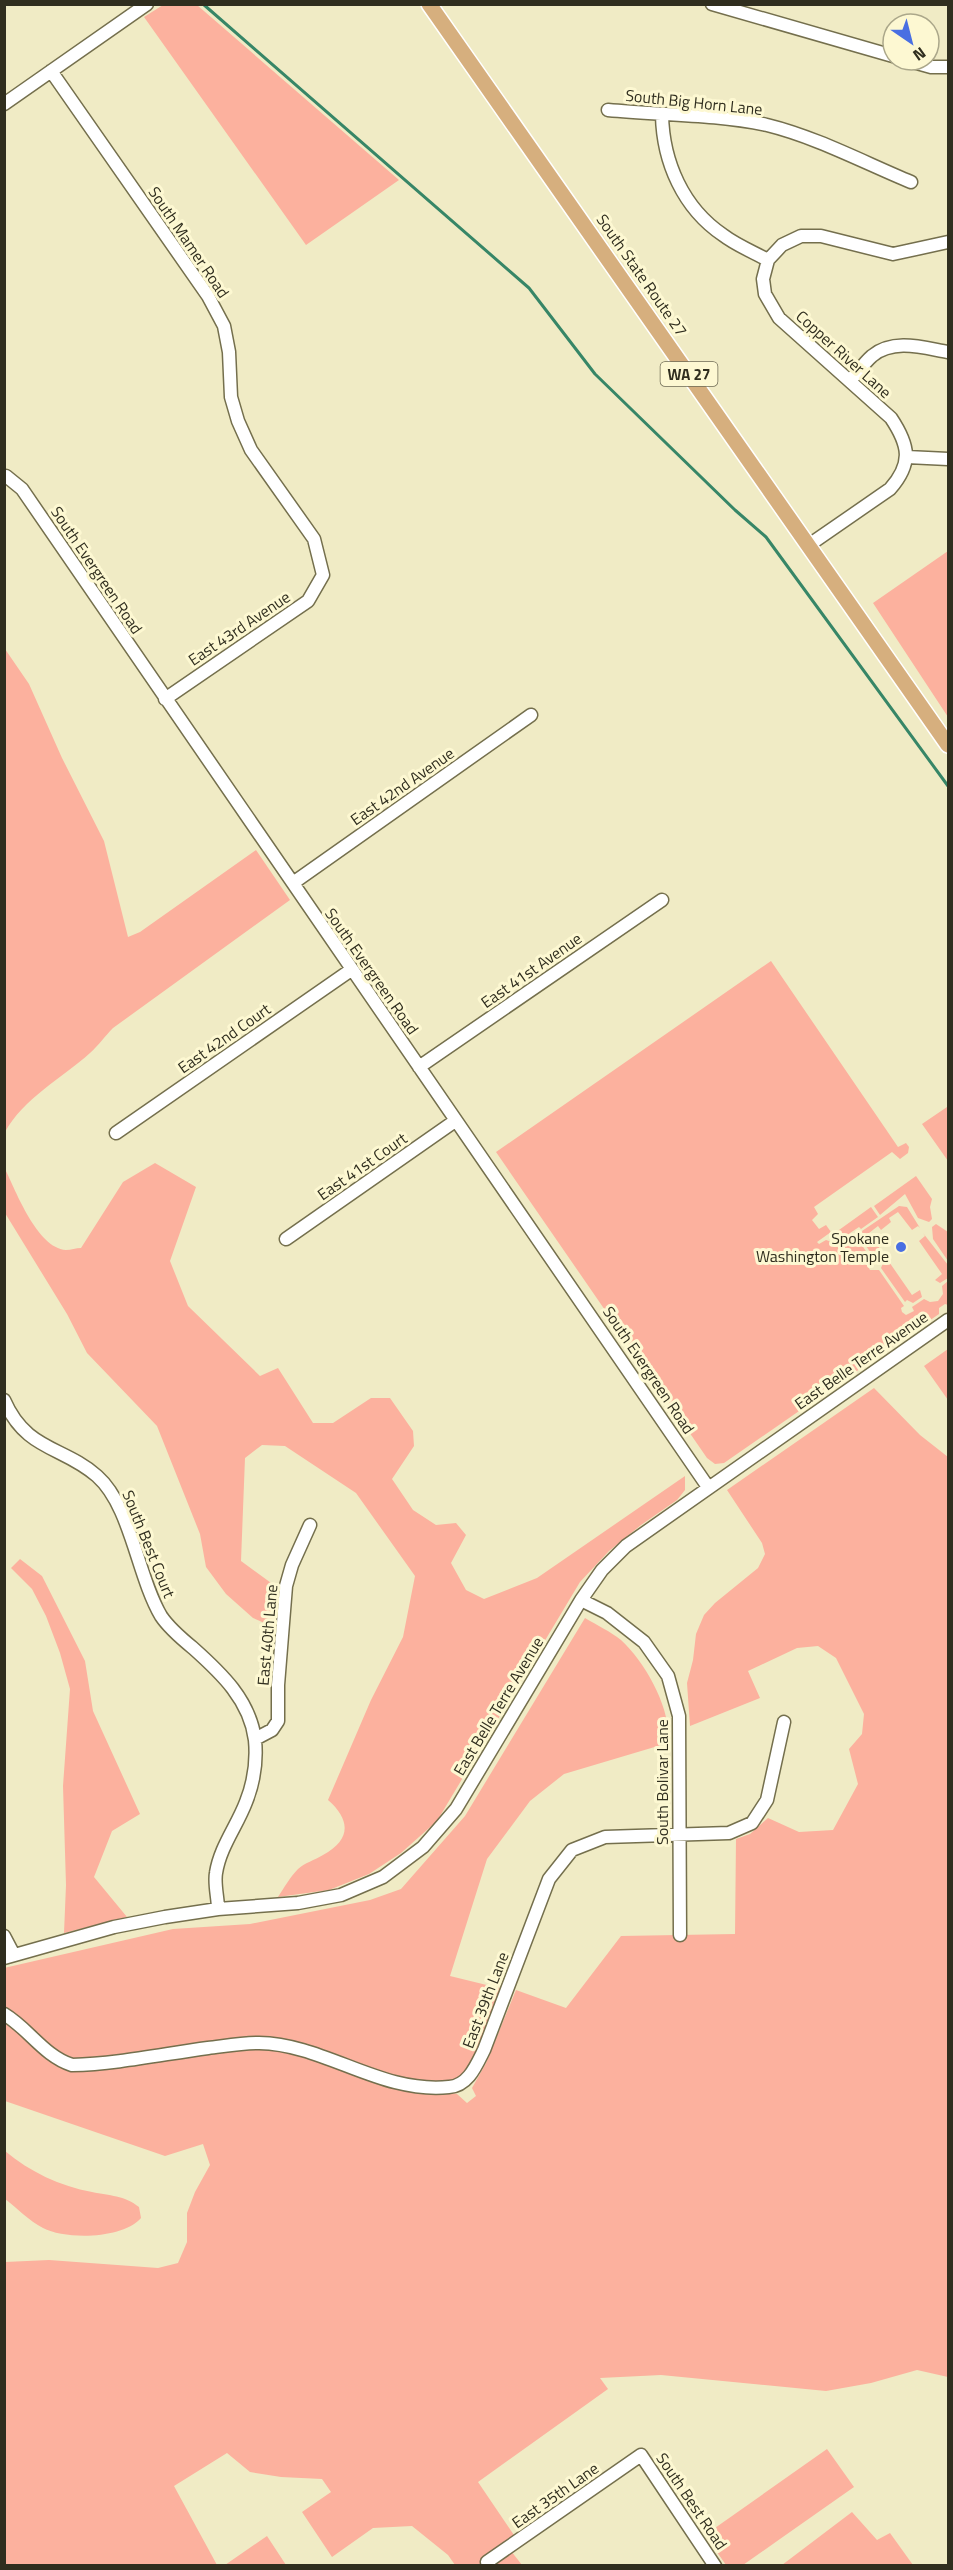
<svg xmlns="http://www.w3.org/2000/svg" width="953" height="2570" viewBox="0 0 953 2570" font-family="'Titillium Web',sans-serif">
<rect width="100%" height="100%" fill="#f0ebc5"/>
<path fill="#fcb19e" d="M163,5H197L399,180L306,245L144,17Z
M948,551V717L873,603Z
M5,649L29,684L62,758L104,841L128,937L140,932L256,850L290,900L113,1028C105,1036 99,1045 90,1053C62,1078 23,1099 5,1132Z
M771,961L898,1147L906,1143L909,1147L908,1153L900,1159L892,1152L814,1207L818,1214L812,1220L819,1229L826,1225L831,1232L817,1242L819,1244L826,1240L832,1242L834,1239L832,1235L871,1207L878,1217L861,1229L859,1227L850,1233L856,1242L859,1241L870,1257L867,1265L870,1270H879L904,1306L901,1308L902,1312L906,1315L914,1311L912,1307L924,1299L930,1302L938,1301L943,1294L942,1286L948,1281V1305L945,1304L939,1308V1314L724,1463L715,1464L707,1458L496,1152Z
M947,1107L948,1110V1161L922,1124Z
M155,1163L196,1187L170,1261L188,1306L260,1376L278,1368L313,1423H333L371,1398H390L413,1431L414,1446L392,1479L413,1510L436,1525L456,1523L466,1535L451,1563L466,1590L484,1599L537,1578L685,1476V1490L677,1500L641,1525L609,1551L580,1582L437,1821L401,1853L369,1874L329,1890L278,1897C284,1888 290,1877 298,1869C304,1863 315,1860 323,1855C351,1840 351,1820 328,1800L371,1700L403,1637L415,1576L356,1493L285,1446L262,1445L245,1458L241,1561L278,1588L274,1627L253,1618L226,1594L206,1567L200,1534L157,1426L87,1353L67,1314L5,1213V1169C16,1191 37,1248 66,1250C71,1250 76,1248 81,1248L123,1182Z
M916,1176L932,1199L930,1207L932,1219L929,1222L918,1218L905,1194L880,1215L874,1206Z
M899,1206L907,1207L920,1228L918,1226L912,1230L898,1212L889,1218L891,1222L881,1230L878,1226L869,1233L912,1295L920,1290L922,1297L913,1303L907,1300L905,1302L881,1268L884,1261L880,1255L873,1256L861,1239L863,1237L862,1231Z
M936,1224L948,1232V1261L933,1239L932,1227Z
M923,1233L948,1265V1278L940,1283L935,1280L942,1274L919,1241L925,1236Z
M948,1349V1400L924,1366Z
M874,1388L920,1435L948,1457V2377L917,2370L871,2383L826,2391L661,2375L600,2378L608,2389L478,2482L520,2544L511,2551L522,2565H455L448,2555L412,2526L373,2528L332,2557L302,2512L331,2492L322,2479L281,2477L250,2472L227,2453L174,2486L217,2565H5V2262L49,2260L158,2268L178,2263L187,2242V2213L195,2192L210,2165L203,2144L165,2156L5,2101L4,1968L173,1929L250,1924L370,1900L401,1889L465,1816L585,1618C597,1625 611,1632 621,1640C646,1663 672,1710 668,1743L564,1774L530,1801L487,1859L450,1976L503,1989L472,2067L462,2078L447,2082L449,2092L457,2094L467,2103L476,2096L472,2088L486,2063L516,1990L566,2008L621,1936L735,1934L736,1839L750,1834L768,1818L799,1832L833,1830L858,1784L849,1749L862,1734L864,1714L836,1658L818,1646L797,1648L748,1671L760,1698L690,1726L687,1683L693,1660L696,1634L704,1615L715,1603L758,1568L765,1554L762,1543L727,1490Z
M20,1559L42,1576L85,1661L93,1711L140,1814L112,1831L94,1877L127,1917L64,1933L66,1885L63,1786L70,1689L60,1653L46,1616L32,1589L11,1568Z
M5,2151C30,2172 60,2186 92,2192C110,2196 124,2195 139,2207L141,2218C123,2239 66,2240 43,2228C29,2221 17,2208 5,2199Z
M827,2449L854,2487L743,2565H726L705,2535Z
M852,2512L877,2540L890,2533L913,2565H782Z
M267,2536L286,2565H225Z"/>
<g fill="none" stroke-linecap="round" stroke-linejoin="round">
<path stroke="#378667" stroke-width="3" d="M203,4L529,288L595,374L735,510L766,537L948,786"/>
<defs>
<path id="minor" d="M712,4L893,56
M906,60L931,67H948
M51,71L208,296L224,326L229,352L231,397L238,421L251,450L314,539L323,575L308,601L165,699
M4,104L147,4
M608,110C660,115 715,114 767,125C816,137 865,163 911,182
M662,115C663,162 683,208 723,235C736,245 753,252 768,260
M850,381C857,373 864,363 872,356C894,338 924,348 948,352
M907,457L948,459
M6,476L22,489L708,1487
M809,545L890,489C913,463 909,445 891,418L779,318L765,294L763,279L768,260L782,245L801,236H821L893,254L948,242
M293,883L531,715
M419,1067L662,900
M116,1133L351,970
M286,1239L455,1121
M4,1400C26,1451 63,1446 97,1476C131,1506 137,1575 161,1616C169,1628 182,1639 193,1648C221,1673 250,1700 255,1740C257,1761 254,1782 246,1802C237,1826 220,1847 216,1873C214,1884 218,1898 218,1909
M581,1600L607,1613L644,1642L668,1676L679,1716L680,1935
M255,1739L272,1730L278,1721V1685L286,1586L292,1565L310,1525
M4,1936L14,1955
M4,1958L114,1927L165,1917L218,1909L298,1903L341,1895L383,1877L423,1847L456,1809L581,1600L602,1570L626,1546L948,1320
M4,2014C29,2029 44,2056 72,2065C117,2064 163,2054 208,2048C225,2046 242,2043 259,2043C325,2044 380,2094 449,2087C468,2086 476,2066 484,2050L549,1879L572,1850L605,1837L729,1833L752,1823L767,1800L784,1722
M487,2562L641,2455L715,2566"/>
<path id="major" d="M429,4L948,745"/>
</defs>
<use href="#minor" stroke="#746f4d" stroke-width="15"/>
<use href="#major" stroke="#fff" stroke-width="18"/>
<use href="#minor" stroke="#fff" stroke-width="12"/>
<use href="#major" stroke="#d6af7e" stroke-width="15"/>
</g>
<circle fill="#496fe2" stroke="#fdf8d2" stroke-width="2" cx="901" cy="1247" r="6"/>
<g text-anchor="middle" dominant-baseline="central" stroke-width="6" stroke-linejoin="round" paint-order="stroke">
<rect fill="#fdf8d2" stroke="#6e6b55" stroke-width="1.5" x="660.5" y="362" width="57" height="24" rx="4.5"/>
<g font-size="15" font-weight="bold" fill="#302e1f">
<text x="689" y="374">WA 27</text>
</g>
<g font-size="16" fill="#302e1f" stroke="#fdf8d2">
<text transform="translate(694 102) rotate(6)">South Big Horn Lane</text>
<text transform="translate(189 242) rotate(56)">South Mamer Road</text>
<text transform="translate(642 275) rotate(55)">South State Route 27</text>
<text transform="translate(844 354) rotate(42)">Copper River Lane</text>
<text transform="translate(97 570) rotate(56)">South Evergreen Road</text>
<text transform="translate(239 628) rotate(-34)">East 43rd Avenue</text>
<text transform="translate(402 786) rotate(-35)">East 42nd Avenue</text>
<text transform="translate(531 970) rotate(-35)">East 41st Avenue</text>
<text transform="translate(372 971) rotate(55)">South Evergreen Road</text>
<text transform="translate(224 1038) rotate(-35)">East 42nd Court</text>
<text transform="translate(362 1166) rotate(-35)">East 41st Court</text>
<text transform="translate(861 1360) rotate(-35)">East Belle Terre Avenue</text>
<text transform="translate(649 1370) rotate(56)">South Evergreen Road</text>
<text transform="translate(149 1544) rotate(68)">South Best Court</text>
<text transform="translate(267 1635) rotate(-85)">East 40th Lane</text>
<text transform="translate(498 1706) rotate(-59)">East Belle Terre Avenue</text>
<text transform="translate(662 1782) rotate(-90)">South Bolivar Lane</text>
<text transform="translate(485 2000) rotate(-69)">East 39th Lane</text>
<text transform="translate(555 2495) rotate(-35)">East 35th Lane</text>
<text transform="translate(692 2501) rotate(56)">South Best Road</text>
</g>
<g font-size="16" fill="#302e1f" stroke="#fdf8d2" text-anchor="end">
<text x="889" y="1238">Spokane<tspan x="889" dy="18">Washington Temple</tspan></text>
</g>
</g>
<rect width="953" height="2570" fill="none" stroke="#302e1f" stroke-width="12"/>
<g transform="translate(911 42) rotate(145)"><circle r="28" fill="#fdf8d2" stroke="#aba78a" stroke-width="1.5"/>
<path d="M0-4.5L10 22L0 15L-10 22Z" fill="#496fe2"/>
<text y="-9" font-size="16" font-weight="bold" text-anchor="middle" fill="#302e1f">N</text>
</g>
</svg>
